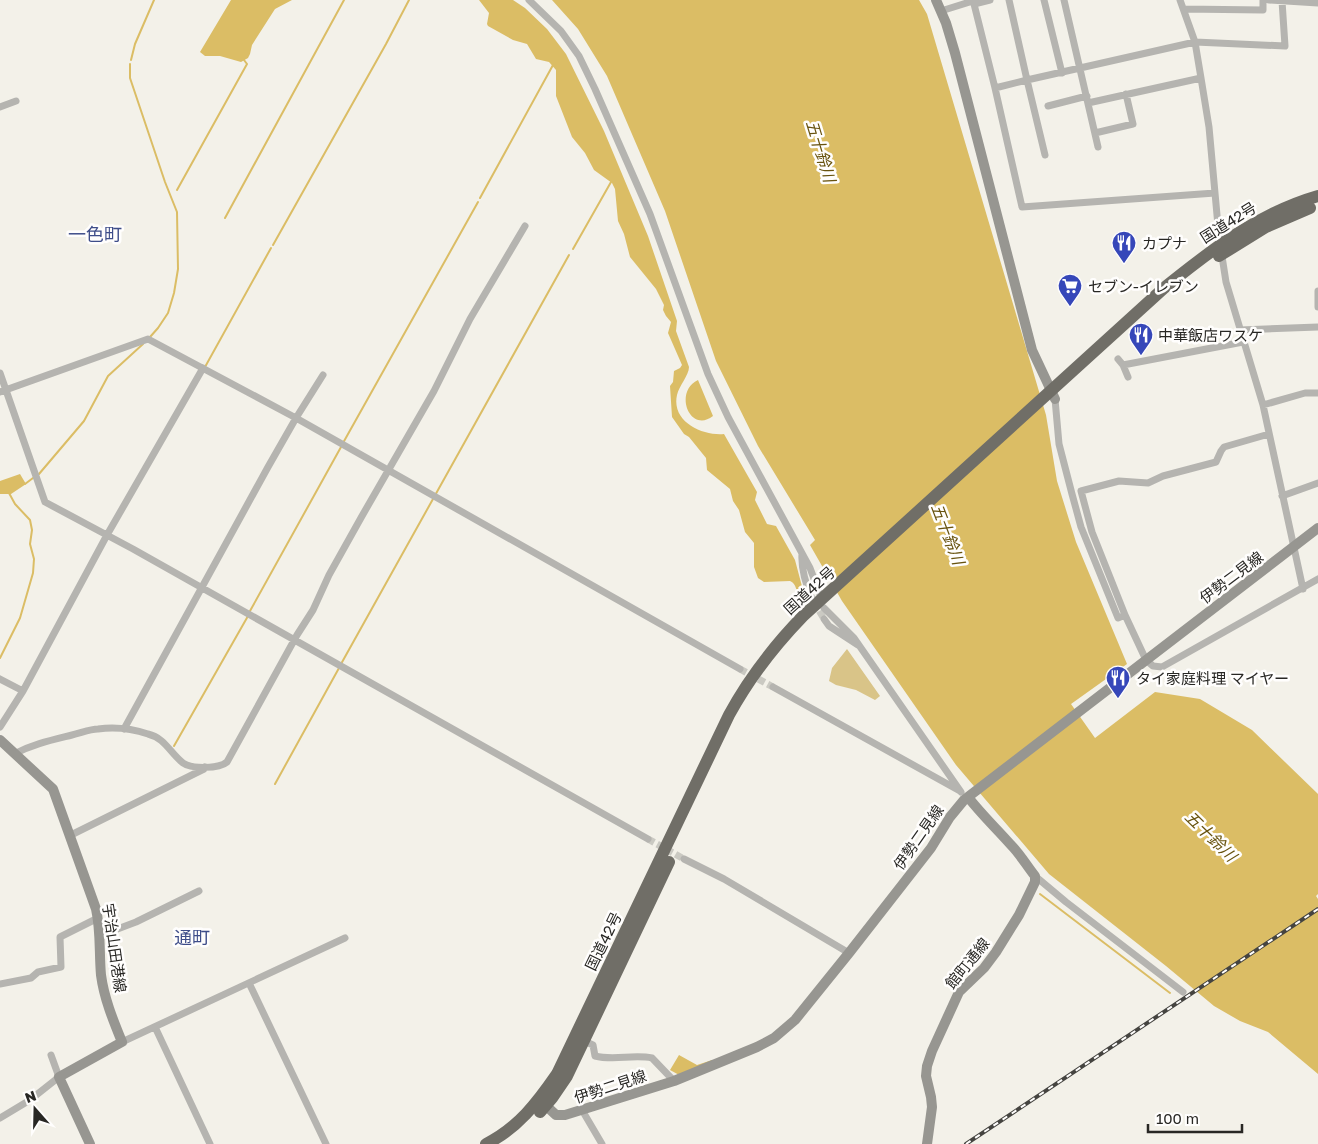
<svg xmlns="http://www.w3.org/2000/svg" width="1318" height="1144" viewBox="0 0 1318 1144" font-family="'Golos Text','Noto Sans JP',sans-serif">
<rect width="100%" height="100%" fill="#f3f1e9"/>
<path fill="#d9c488" d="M847,649L880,696L875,700L856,690L836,685L829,681L832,668Z"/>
<path fill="#dbbd65" d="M231,0H292L275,9L252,45L250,54L248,58L241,62L220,56H205L200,52Z
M479,0H513L525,8L547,29L566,54L604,131L648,236L677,321L676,331L689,367C689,375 679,386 677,395C671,422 703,436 724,434L757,492L755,500L767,524L776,526L795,560L804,594L799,597C796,592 797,584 790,581L764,582L758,578L754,567V543L745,532L739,510L733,501L730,489L707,470L706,458L689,437L684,434L672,417L670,386L673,382L674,371L680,368L682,365L668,333L671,322L666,316L663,310L664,305L656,289L630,257L624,234L618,221L615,189L612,183L594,170L585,153L572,137L556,96V70L549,62L536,59L527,44L513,40L488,26L487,24L489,13Z
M552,0H919L927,14L1046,415L1057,481L1076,542L1127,664L1071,704L1095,738L1155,692L1200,699L1252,730L1318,794V894L1316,896L1318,899V1074L1268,1032L1240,1021L1214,1006L1166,966L1049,874L956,765L842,601L810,545L815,540L758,446L716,361L665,211L607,76L578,29Z
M698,380L713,416C690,434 673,392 698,380Z
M20,474L26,484L11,494H0V481Z
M679,1055L697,1065L712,1060L714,1063L681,1076L670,1070Z"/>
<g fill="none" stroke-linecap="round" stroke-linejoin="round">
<path stroke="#dbbd65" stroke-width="2" d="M131,60L135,44L154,0
M130,64V78L165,182L177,212L178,269L174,293L168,313L158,328L150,337
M177,190L247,64L244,60
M480,198L553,65
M225,218L344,0
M273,245L386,44L409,0
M573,249L611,182
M205,367L271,248
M343,443L478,202
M39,474L84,421L108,376L143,344
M25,484L33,478
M250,611L341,447
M0,658L20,618L33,573L34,559L30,544L32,530L30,520L15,504L9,493
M341,664L569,255
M174,746L248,616
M275,784L339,668
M1040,894L1170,993"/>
<path stroke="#cac9c2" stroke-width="7" stroke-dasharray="7 3.5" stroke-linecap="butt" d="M814,602L824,619
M740,669L773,687
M648,839L684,859"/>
<path stroke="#b5b4b0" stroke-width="7" d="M529,0L561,31L579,56L595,89L650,214L708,374L728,417L810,568L822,600
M1009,0L1027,80L1195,42L1285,46L1282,1
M1044,0L1062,73
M1064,0L1098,147
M1180,0L1195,42L1201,78L1209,127L1219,237L1226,282L1263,405L1303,589
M1269,0L1318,3
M974,4L995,88L1027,80L1045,155
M1184,9L1263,10V0
M941,11L973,1L974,4L990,0
M995,88L1022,207L1215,193
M1088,103L1201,78
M1048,106L1087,96
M0,107L16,101
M1095,133L1133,124L1126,94
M1318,291V307
M1240,330L1318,327
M1118,359L1123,365L1243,342
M1123,365L1128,377
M0,373L45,502L133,549L648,839
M0,392L148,339L296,418L740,669
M1055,399L1059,444L1072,494L1081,527L1118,618L1125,615L1146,660L1153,666L1162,667L1318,579
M1263,405L1305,393H1318
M1282,496L1318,483
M802,554C801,569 806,585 812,599
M824,608L854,638L961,792
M1125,615L1092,532L1081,491L1119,481L1148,483L1163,476L1216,462L1221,451L1224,447L1269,434
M824,619L829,626L858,645
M0,679L23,691
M773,687L960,791
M0,727L23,691L107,535L203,368
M124,729L268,467L296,418L323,375
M14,754C33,744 52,740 72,735C81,733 90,729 98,729C114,727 133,729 148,734C165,738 170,753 183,763C191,769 219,769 227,762L297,635L313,610L329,575L362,516L434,391L470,319L525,226
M71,835L204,769L205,767
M684,859L724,879L849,953
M1035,876L1066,902L1183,992
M99,936L136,922L199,891
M249,983L326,1144
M0,984L31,978L38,972L61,967L60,937L98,918
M155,1027L210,1144
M584,1041L593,1045L595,1056C614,1061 633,1054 652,1058L674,1081
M122,1042L345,938
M582,1110L602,1144
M0,1118L30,1100L59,1077L51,1055"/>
<path stroke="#979691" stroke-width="10" d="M936,0L946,23L955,53L1032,350L1055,399
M0,740L53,789L96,909C101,931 99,953 101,975C104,998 113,1020 122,1042L59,1077L90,1144
M542,1102L556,1115H565L674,1081L757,1047L774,1038L795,1020L849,953L931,848L950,817L964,800L1318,528
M927,1144L932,1107L931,1097L926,1076L927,1066L932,1051L959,992L984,968L996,952L1019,915L1035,882V876C1027,866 1020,854 1011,845C996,828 981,814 968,797"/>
<path stroke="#706e67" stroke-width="12" d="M1219,256L1266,227L1310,208
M540,1112L552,1098L567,1076L669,862
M486,1144C518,1128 537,1103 557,1074L729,715C749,678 774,646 803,616L1164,288C1211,250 1259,213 1318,196"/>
<defs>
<path id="rail" d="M966,1144L1318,909"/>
</defs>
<use href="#rail" stroke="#454440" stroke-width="4"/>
<use href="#rail" stroke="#fffefd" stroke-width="2" stroke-dasharray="5.5" stroke-linecap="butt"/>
</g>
<defs>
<symbol id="restaurant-pin" viewBox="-11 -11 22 30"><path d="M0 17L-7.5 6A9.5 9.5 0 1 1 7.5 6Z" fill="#3647b9" stroke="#fffefd"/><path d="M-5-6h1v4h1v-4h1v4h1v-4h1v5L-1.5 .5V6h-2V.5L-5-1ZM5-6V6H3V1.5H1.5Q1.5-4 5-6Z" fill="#fff"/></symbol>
<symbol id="supermarket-pin" viewBox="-11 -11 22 30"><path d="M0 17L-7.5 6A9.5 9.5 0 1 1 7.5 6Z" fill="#3647b9" stroke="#fffefd"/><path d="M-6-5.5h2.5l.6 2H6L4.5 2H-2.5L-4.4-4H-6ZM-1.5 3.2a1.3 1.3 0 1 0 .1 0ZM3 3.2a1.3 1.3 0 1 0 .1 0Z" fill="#fff"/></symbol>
</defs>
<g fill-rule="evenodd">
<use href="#restaurant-pin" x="1110" y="229" width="28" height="38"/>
<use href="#supermarket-pin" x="1056" y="272" width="28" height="38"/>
<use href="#restaurant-pin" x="1127" y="321" width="28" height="38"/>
<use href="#restaurant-pin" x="1104" y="664" width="28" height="38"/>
</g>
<g text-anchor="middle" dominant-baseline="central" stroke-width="5" stroke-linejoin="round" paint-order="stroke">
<g font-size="15" fill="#282724" stroke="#fffefd">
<text transform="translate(1228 222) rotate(-32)">国道42号</text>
<text transform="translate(1231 577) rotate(-37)">伊勢二見線</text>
<text transform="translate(809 590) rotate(-42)">国道42号</text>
<text transform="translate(918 837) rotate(-55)">伊勢二見線</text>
<text transform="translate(603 941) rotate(-64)">国道42号</text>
<text transform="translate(115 948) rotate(82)">宇治山田港線</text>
<text transform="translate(967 963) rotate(-51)">館町通線</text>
<text transform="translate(610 1086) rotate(-18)">伊勢二見線</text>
</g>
<g font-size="15" fill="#282724" stroke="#fffefd" text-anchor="start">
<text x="1142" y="243">カプナ</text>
<text x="1088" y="286">セブン-イレブン</text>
<text x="1158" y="335">中華飯店ワスケ</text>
<text x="1136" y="678">タイ家庭料理 マイヤー</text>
</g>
<g font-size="16" font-style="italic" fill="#68530f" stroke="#fffefd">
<text transform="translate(821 151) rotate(73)">五十鈴川</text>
<text transform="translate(948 534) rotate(69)">五十鈴川</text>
<text transform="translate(1211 836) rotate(44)">五十鈴川</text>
</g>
<g font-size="18" fill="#3e4d89" stroke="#fffefd">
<text x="95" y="234">一色町</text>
<text x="192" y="937">通町</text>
</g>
</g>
<g transform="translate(35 1109) rotate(340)" stroke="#fffefd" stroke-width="4" paint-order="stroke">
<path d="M0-4L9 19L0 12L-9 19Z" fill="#282724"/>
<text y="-8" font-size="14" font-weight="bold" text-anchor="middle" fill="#282724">N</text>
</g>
<path d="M1148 1124v8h94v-8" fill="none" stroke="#282724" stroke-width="2.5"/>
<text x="1156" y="1124" font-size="15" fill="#282724" stroke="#fffefd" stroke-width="4" paint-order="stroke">100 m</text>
</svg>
